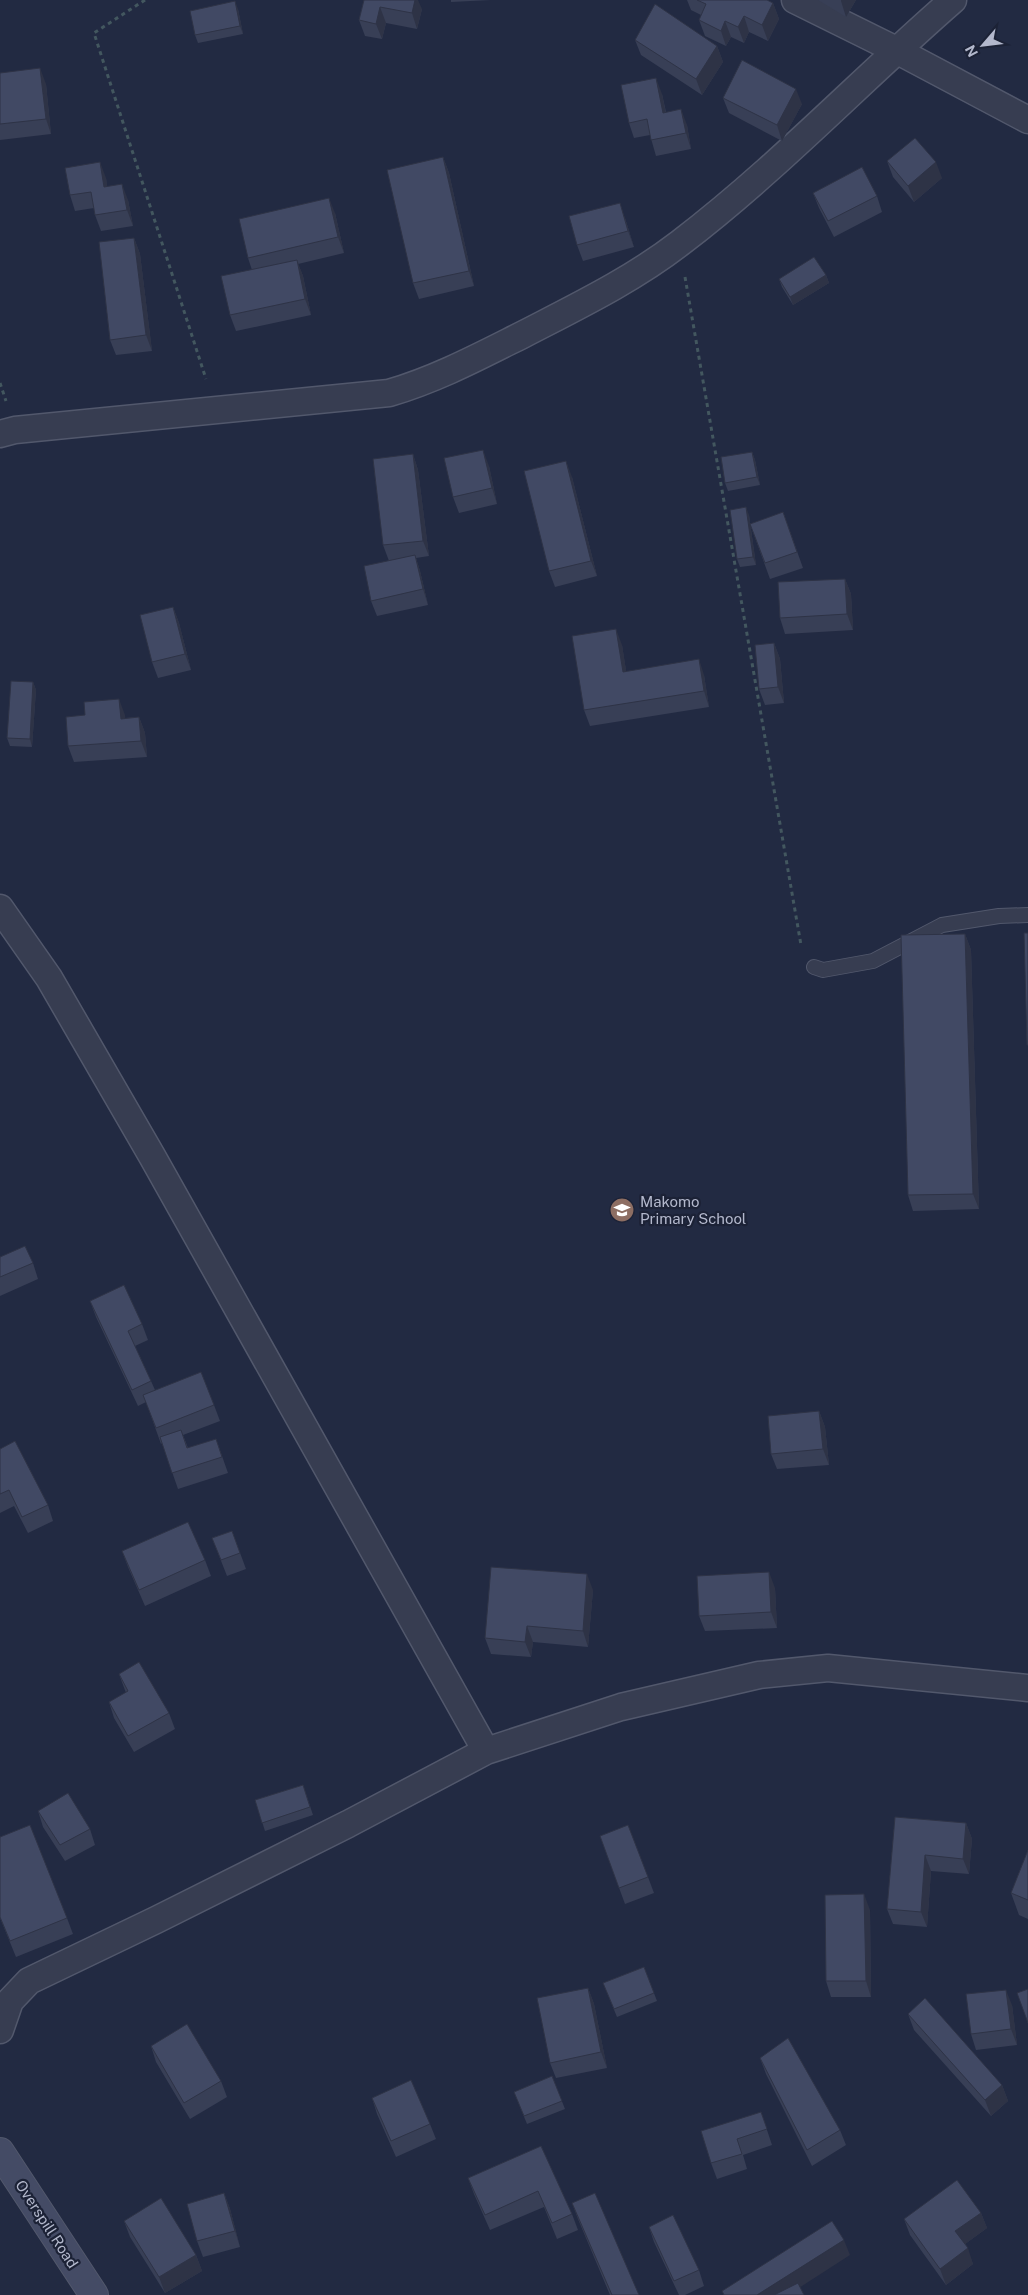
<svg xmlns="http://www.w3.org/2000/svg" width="1028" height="2295" viewBox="0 0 1028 2295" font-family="'Public Sans',sans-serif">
<rect width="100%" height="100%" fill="#222a42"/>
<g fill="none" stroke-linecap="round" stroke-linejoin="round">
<defs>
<path id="lane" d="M814,967L823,970L873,961L942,925L999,916L1028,915"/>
<path id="street" d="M795,0L896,50L1028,120
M0,434L15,430L389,393C437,379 480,356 524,334C578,306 632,280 680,243C777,169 861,80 953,0
M0,908L49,978L152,1156L486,1751
M0,2030L10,2001L29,1981L156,1920L348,1824L486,1751L621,1707L759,1675L828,1668L1028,1688"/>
<path id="secondary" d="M0,2152L94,2295"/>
</defs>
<use href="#lane" stroke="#52586c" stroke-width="16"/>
<use href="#street" stroke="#52586c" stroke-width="29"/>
<use href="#secondary" stroke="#52586c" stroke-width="30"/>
<path stroke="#43575f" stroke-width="3" stroke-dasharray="4 4" stroke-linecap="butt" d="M145,0L94,33L206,379
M685,277L801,945
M0,383L6,401"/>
<use href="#lane" stroke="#373d51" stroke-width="14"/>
<use href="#street" stroke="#373d51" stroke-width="26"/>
<use href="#secondary" stroke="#444b65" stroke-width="28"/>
</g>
<path fill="#383f56" d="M364,0L422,9L417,29L386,23L382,39L365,36L359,20Z
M451,0H491L451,2Z
M687,0H767L773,3L779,19L768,41L749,32L744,43L731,37L726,46L705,36L699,20L701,15L691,10Z
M818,0H856L846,17Z
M238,9L243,34L198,43L195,35Z
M635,40L717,46L723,62L702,95L641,55Z
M0,73L46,84L51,134L0,140Z
M662,94L666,112L687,125L691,149L656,156L650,135L634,138L629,123Z
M723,98L802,104L782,141L729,113Z
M443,157L449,173L474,286L419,299L413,283Z
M887,161L942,178L914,202L893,177Z
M106,178L107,187L128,200L133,226L101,231L95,215L94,208L75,211L70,195Z
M813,193L877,196L882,212L834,237L819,208Z
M335,213L344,253L298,264L303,276L311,315L236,331L230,315L252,270L248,258Z
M625,218L634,247L583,261L577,245Z
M134,238L140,254L152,351L116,355L110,340Z
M826,275L829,283L793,305L782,287L779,279Z
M752,452L755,460L760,485L728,491L725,483Z
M413,454L418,470L429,556L416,558L420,571L428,605L377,616L371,601L389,561L383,545Z
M489,466L497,504L459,513L453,497Z
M572,477L597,576L555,587L549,571Z
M783,512L803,568L770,579L750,524Z
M749,515L756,565L740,567L737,559Z
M845,579L851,594L853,630L785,634L780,618Z
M173,607L179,623L191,670L158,678L152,662Z
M774,643L780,659L784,703L765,705L759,689Z
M622,645L626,671L704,675L709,707L590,726L584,710Z
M33,682L36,690L32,747L10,746L7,738Z
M125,715V718L139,717L145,733L147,757L74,762L68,746Z
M965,934L971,950L979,1209L913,1211L908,1195Z
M0,1257L33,1263L38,1279L0,1296Z
M90,1301L142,1324L148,1340L135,1346L151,1381L155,1390L214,1405L220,1421L183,1435L188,1448L216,1439L228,1473L178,1489L162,1443L161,1444L146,1402L138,1406L96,1317Z
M819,1411L825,1427L829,1465L777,1469L771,1454Z
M0,1449L48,1505L53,1521L28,1533L14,1506L0,1513Z
M232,1531L246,1569L227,1576L212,1538Z
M122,1551L205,1560L211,1576L145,1606L128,1567Z
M775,1588L777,1628L705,1631L699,1616Z
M593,1590L588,1647L533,1642L531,1657L491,1654L485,1638Z
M119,1674L169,1713L175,1729L134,1752L114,1718L109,1702L126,1693Z
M303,1785L313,1815L265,1831L255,1800Z
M38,1811L90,1829L95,1845L65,1861L43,1827Z
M895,1817L966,1823L972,1839L969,1874L931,1871L927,1927L893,1924L887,1909Z
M600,1836L648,1877L654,1893L625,1904Z
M0,1837L67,1918L73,1934L16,1957L0,1918Z
M1028,1850V1919L1019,1915L1011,1893Z
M870,1910L871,1997H831L826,1981Z
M644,1967L657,2001L617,2017L603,1983Z
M588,1988L594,2004L607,2068L556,2078L550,2063Z
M1012,2005L1017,2045L976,2050L971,2034Z
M908,2014L1002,2085L1008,2101L991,2116L914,2030Z
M151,2046L221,2081L227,2097L190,2119L156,2062Z
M760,2058L840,2130L846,2145L812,2166L766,2074Z
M552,2076L565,2109L527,2124L514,2092Z
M372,2098L430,2124L436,2139L396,2157L377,2114Z
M761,2112L772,2145L743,2155L747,2169L717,2179L711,2163Z
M541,2146L572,2214L578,2230L557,2239L544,2207L490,2230L474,2194L468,2178Z
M224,2193L230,2209L240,2247L203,2257L197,2241Z
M572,2203L639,2295H610L578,2219Z
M981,2213L987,2228L965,2244L973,2264L946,2285L910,2235L904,2219Z
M124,2221L196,2255L202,2271L165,2293L130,2237Z
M649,2227L699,2270L704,2286L685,2295H679L654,2242Z"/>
<path fill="#2e3346" d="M415,0H418L422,9L417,29L412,13Z
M841,0H856L846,17L841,1Z
M235,1L238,9L243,34L240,26Z
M773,3L779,19L768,41L762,25Z
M380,7L386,23L382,39L376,24Z
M744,16L749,32L744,43L738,27Z
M725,21L731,37L726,46L721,31Z
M717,46L723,62L702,95L696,79Z
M40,68L46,84L51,134L46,119Z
M656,78L662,94L669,129L663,113Z
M796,89L802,104L782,141L777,125Z
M681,109L687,125L691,149L686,133Z
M443,157L449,173L474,286L469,271Z
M100,162L106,178L110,203L104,187Z
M936,162L942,178L914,202L908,186Z
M122,184L128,200L133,226L127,210Z
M329,198L335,213L344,253L338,237Z
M620,203L625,218L634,247L628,231Z
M134,238L140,254L152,351L146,335Z
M297,260L303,276L311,315L305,299Z
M826,275L829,283L793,305L790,297Z
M483,450L489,466L497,504L492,488Z
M752,452L755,460L760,485L757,477Z
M413,454L418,470L429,556L423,541Z
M566,461L572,477L597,576L591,561Z
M746,507L749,515L756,565L753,557Z
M415,555L420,571L428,605L423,589Z
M845,579L851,594L853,630L847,614Z
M173,607L179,623L191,670L185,654Z
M616,629L622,645L629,688L623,672Z
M774,643L780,659L784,703L778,687Z
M699,659L704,675L709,707L704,691Z
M33,682L36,690L32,747L30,739Z
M119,699L125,715L127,734L121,719Z
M139,717L145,733L147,757L141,741Z
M965,934L971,950L979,1209L973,1194Z
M819,1411L825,1427L829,1465L823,1449Z
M769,1572L775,1588L777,1628L771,1612Z
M587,1574L593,1590L588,1647L583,1631Z
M527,1626L533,1642L531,1657L525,1642Z
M966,1823L972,1839L969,1874L963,1859Z
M925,1855L931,1871L927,1927L921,1912Z
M864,1894L870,1910L871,1997L866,1981Z
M588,1988L594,2004L607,2068L601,2052Z
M1006,1990L1012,2005L1017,2045L1011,2029Z
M1002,2085L1008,2101L991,2116L985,2100Z
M224,2193L230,2209L240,2247L235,2231Z
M981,2213L987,2228L961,2247L955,2231Z
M844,2240L850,2255L788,2295H757Z
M968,2248L973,2264L946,2285L940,2269Z
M196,2255L202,2271L165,2293L159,2277Z"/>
<path fill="#414964" stroke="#2e3346" d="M364,0H415L412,13L380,7L376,24L359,20Z
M697,0H767L773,3L762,25L744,16L738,27L725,21L721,31L699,20L706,4Z
M235,1L240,26L195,35L190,11Z
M655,4L717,46L696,79L635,40Z
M742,60L796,89L777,125L723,98Z
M40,68L46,119L0,124V73Z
M656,78L663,113L681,109L686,133L651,140L647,119L629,123L621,85Z
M915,138L936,162L908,186L887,161Z
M443,157L469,271L413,283L387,170Z
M100,162L104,187L122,184L127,210L95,215L91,192L70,195L65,168Z
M862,167L877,196L828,221L813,193Z
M329,198L338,237L248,258L239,219Z
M620,203L628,231L577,245L569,216Z
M134,238L146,335L110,340L99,242Z
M814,257L826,275L790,297L779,279Z
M297,260L305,299L230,315L221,276Z
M483,450L492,488L453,497L444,458Z
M752,452L757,477L725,483L721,457Z
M413,454L423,541L383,545L373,459Z
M566,461L591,561L549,571L524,471Z
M746,507L753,557L737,559L730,510Z
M783,512L797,552L765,563L750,524Z
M415,555L423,589L371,601L364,566Z
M845,579L847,614L780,618L778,582Z
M173,607L185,654L152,662L140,615Z
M616,629L623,672L699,659L704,691L584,710L572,636Z
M774,643L778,687L759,689L755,645Z
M11,681L33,682L30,739L7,738Z
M119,699L121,719L139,717L141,741L68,746L66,717L85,715L84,702Z
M1024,933H1028V1045H1027Z
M965,934L973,1194L908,1195L901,935Z
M25,1246L33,1263L0,1277V1257Z
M124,1285L142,1324L128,1331L151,1381L132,1390L90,1301Z
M201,1372L214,1405L156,1428L143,1395Z
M819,1411L823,1449L771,1454L768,1416Z
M181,1430L187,1448L216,1439L222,1457L172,1473L160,1437Z
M15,1441L48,1505L22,1517L9,1490L0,1494V1449Z
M188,1522L205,1560L139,1590L122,1551Z
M232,1531L240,1553L221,1560L212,1538Z
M491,1567L587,1574L583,1631L527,1626L525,1642L485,1638Z
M769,1572L771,1612L699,1616L697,1576Z
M139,1662L169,1713L128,1736L109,1702L128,1691L119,1674Z
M303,1785L310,1807L262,1823L255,1800Z
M68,1793L90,1829L60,1845L38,1811Z
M895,1817L966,1823L963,1859L925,1855L921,1912L887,1909Z
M30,1825L67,1918L10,1941L0,1917V1837Z
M628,1825L648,1877L619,1888L600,1836Z
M1028,1850V1900L1011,1893Z
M864,1894L866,1981H826L825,1895Z
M644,1967L654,1993L614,2009L603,1983Z
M588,1988L601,2052L550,2063L537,1998Z
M1028,1989V2023L1017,1993Z
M1006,1990L1011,2029L971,2034L966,1994Z
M925,1998L1002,2085L985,2100L908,2014Z
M187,2024L221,2081L184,2103L151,2046Z
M788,2038L840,2130L807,2150L760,2058Z
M552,2076L562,2101L524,2116L514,2092Z
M411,2080L430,2124L391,2141L372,2098Z
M761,2112L767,2129L737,2139L742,2154L711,2163L701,2131Z
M541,2146L572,2214L552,2223L538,2191L485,2215L468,2178Z
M957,2180L981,2213L955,2231L968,2248L940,2269L904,2219Z
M224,2193L235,2231L197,2241L187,2204Z
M595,2193L639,2295H612L572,2203Z
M161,2198L196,2255L159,2277L124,2221Z
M673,2215L699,2270L674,2281L649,2227Z
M832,2221L844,2240L757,2295H724L722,2291Z
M798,2283L804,2295H774Z"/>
<defs>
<symbol id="school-disc" viewBox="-11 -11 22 22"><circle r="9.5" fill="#8d6e63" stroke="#1c2236"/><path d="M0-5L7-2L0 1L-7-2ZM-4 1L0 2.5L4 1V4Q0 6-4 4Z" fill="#fff"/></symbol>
</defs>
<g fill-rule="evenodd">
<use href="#school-disc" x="608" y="1196" width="28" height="28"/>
</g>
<g text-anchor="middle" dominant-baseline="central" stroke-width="4.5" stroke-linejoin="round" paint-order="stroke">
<g font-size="15" fill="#b3b8cc" stroke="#1c2236" text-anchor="start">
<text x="640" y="1201">Makomo<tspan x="640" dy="17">Primary School</tspan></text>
</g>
<g font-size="15" fill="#b3b8cc" stroke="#1c2236">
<text transform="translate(47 2224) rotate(57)">Overspill Road</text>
</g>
</g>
<g transform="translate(983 45) rotate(242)" stroke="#1c2236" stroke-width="4" paint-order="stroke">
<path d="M0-4L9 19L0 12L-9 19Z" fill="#b3b8cc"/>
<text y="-8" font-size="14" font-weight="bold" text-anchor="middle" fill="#b3b8cc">N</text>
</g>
</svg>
